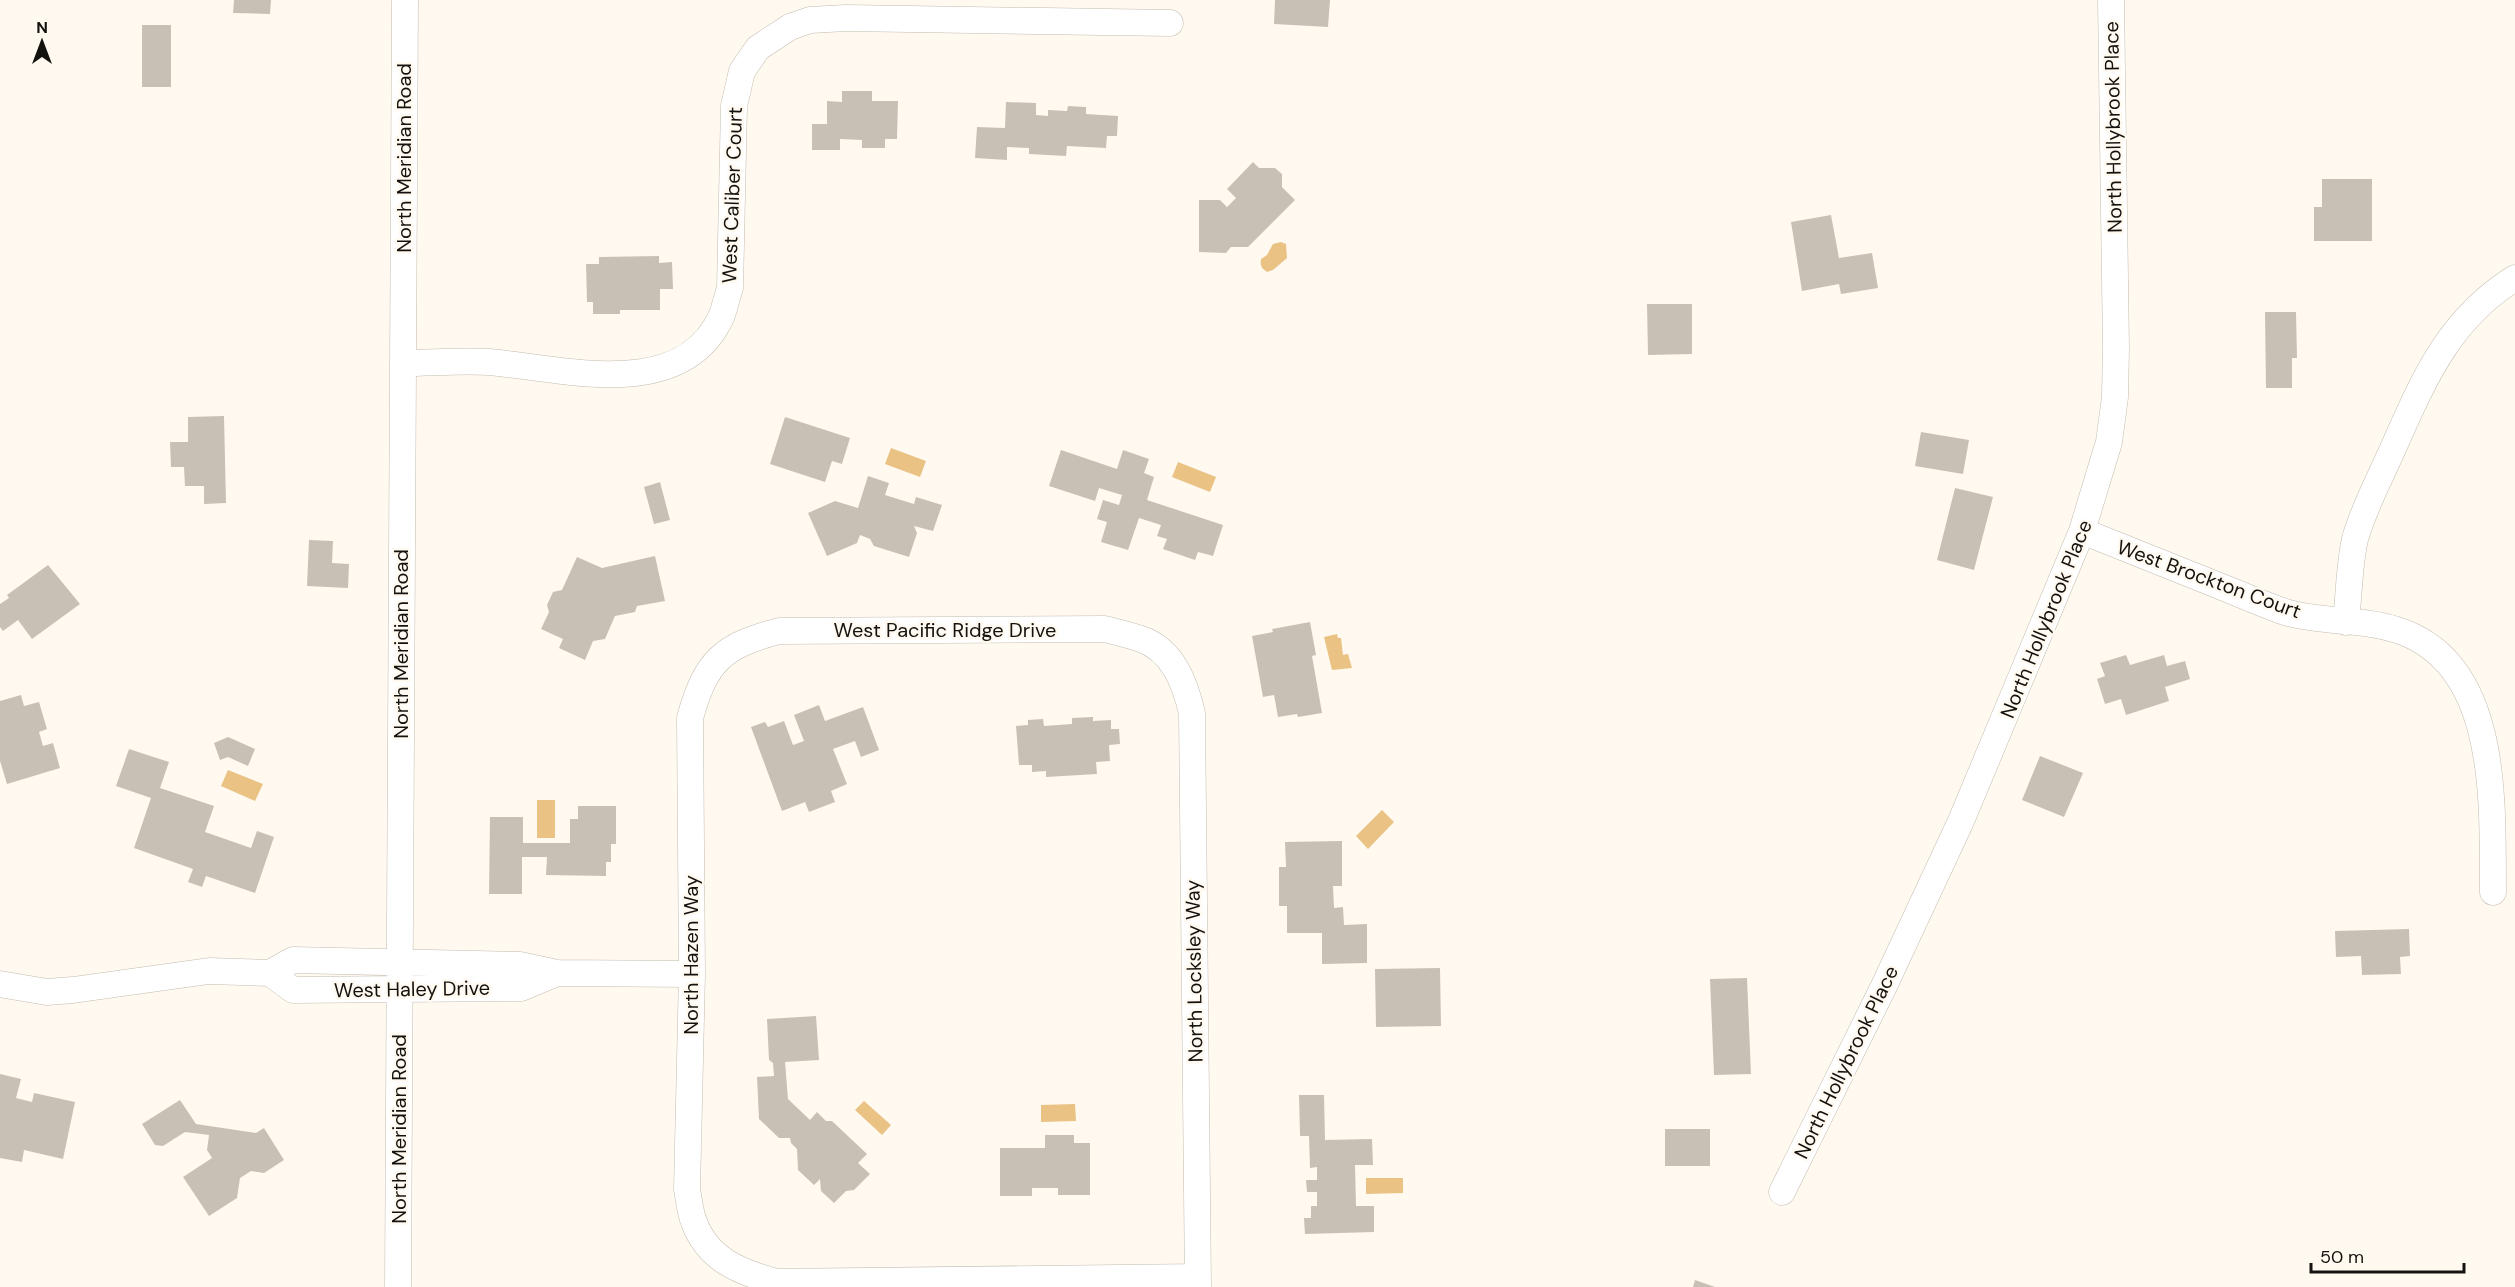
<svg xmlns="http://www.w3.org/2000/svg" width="2515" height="1287" viewBox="0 0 2515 1287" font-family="'DM Sans',sans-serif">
<rect width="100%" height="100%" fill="#fff9f0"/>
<path fill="#e9c284" d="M1281,242L1286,244L1287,258L1273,270L1267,272C1261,268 1260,265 1261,259L1267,255L1273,244Z
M891,448L926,461L920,477L885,464Z
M1178,462L1216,477L1210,492L1172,477Z
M1337,634L1338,638H1341L1343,655L1348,654L1352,668L1332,670L1324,637Z
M228,770L263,784L255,801L221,786Z
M537,800H555V838H537Z
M1382,810L1394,822L1368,849L1356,836Z
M864,1101L891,1125L882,1135L855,1110Z
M1075,1104L1076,1121L1041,1122V1105Z
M1366,1178H1403V1193L1366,1194Z"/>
<path fill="#c7c0b5" d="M234,0H271L270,14L233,13Z
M1275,0H1330L1328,27L1274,24Z
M142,25H171V87H142Z
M842,91H872V101H898L897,139H885V148H862V140L840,139V150H812V124H827V101L842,102Z
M1006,102L1036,103V115L1048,116V110L1067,111L1068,106L1086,107V114L1118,116L1117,136H1107L1106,148L1067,146L1066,156L1029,154V148L1007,147V160L975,158L977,127L1005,128Z
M1253,162L1259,168H1275L1282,174V187L1295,200L1248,247H1231L1226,253L1199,252V200H1220L1227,207L1236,198L1227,189Z
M2322,179H2372V241H2314V207H2322Z
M1831,215L1839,258L1872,253L1878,288L1841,294L1839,284L1802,291L1791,222Z
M659,256V263L672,262L673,289H660V310H620V314H593V302H587L586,264H599V257Z
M1647,304H1692V354L1648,355Z
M2265,312H2296L2297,358H2292V388H2266Z
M224,416L226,503L204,504V486H185L184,467H171L170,442H188V417Z
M785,417L850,438L842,464L832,461L825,482L770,464Z
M1921,432L1969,440L1963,474L1915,466Z
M1061,450L1117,469L1123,450L1149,459L1144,473L1154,477L1147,500L1223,525L1213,556L1198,552L1195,560L1163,549L1167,539L1157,536L1161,525L1139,518L1128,550L1101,542L1107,522L1097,519L1103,500L1119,505L1122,495L1099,488L1095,501L1049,486Z
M868,476L889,483L885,495L914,504L916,497L942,505L933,531L914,526L917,533L909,557L874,546L870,539L860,535L857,543L827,556L808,513L835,501L858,508Z
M660,482L670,520L654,524L644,487Z
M1955,488L1993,497L1974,570L1937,560Z
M309,540L333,541L332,563L349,564L348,588L307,586Z
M655,556L665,601L637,606L635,612L615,616L605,639L593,641L585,660L559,648L563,639L541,629L549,612L547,605L553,592L562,590L577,557L602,568Z
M48,565L80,604L32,639L18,620L3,631L0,627V604L9,598L7,595Z
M1310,622L1316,655L1312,656L1322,713L1298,717L1297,714L1278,717L1274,695L1263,697L1252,636L1273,632L1272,629Z
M2126,655L2130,665L2164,655L2167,666L2185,661L2190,679L2165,687L2169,701L2126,715L2121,699L2105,704L2097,679L2105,676L2100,663Z
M21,695L24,706L39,702L47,729L39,732L43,746L53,743L60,768L7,784L0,761V701Z
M819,705L825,721L863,707L879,750L861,757L855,741L833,749L847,784L831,791L835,802L809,812L805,802L782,811L751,727L765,722L768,727L784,721L793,745L804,741L794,715Z
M1093,717V721L1111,720V729H1119L1120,744L1109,745L1110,761L1096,762L1097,774L1046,777V771L1032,772V765H1019L1016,726L1028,725V720L1043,719L1044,726L1072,724V718Z
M228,737L255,749L248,766L228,757L220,760L214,743Z
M129,749L169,762L160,788L214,806L205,832L251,848L257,831L274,837L255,893L206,876L202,887L188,882L193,869L134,848L151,798L116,786Z
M2040,756L2083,773L2064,817L2022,800Z
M578,806H616V844H611V862H606V876L546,875L547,857H522V894H489L490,817H523V843H570V819H578Z
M1342,841V886H1333L1334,908L1343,907L1344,925L1367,924V963L1322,964V933H1287V906H1279V867H1286L1285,842Z
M2409,929L2410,956L2400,957L2401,974L2362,975L2361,956L2336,957L2335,931Z
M1440,968L1441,1026L1376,1027L1375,969Z
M1747,978L1751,1074L1714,1075L1710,979Z
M816,1016L819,1060L785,1062L788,1099L810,1120L817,1112L826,1121H832L867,1154L858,1163L870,1174L854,1190L846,1191L834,1203L821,1191L820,1179L814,1185L798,1170L797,1149L791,1143L790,1138H779L759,1119L757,1077L774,1076L773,1063L769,1060L767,1019Z
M0,1074L21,1079L16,1098L32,1102L34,1093L75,1102L63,1159L24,1150L22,1162L0,1158Z
M1299,1095H1324L1325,1140L1372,1139L1373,1165H1355L1356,1206H1374V1232L1305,1234L1304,1218H1311V1206H1317V1192H1307L1306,1180H1317V1167L1310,1168L1309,1136H1300Z
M180,1100L196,1124L256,1133L264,1128L284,1160L264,1173L251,1171L240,1178L237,1198L209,1216L183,1177L212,1158L207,1150L209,1135L185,1132L163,1146L155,1145L142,1124Z
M1665,1129H1710V1166H1665Z
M1045,1135H1074V1143H1090V1195H1058V1188H1032V1196H1000V1148H1045Z
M1695,1280L1715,1287H1693Z"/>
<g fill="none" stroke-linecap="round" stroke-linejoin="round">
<defs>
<path id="minor" d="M403,363C431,363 461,360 490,362C564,369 683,403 722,315C725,306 727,297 730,288L734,106L742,71L758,48L790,27L810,20L846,18L1170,23
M2082,531C2127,549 2172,567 2217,585C2240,594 2262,604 2285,612C2321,623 2361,618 2397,630C2501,663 2492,806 2493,892
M2346,622C2349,595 2349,566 2355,539C2363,510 2378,482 2390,455C2422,384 2446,321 2515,278
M557,973L692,974
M0,984L47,992L73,990L209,971L270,973L293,960L520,965L557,973L521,988L293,990L270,973
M1782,1192L1884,986L1961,821L2082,531L2109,442L2115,397L2116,349L2111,0
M1197,1277L776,1282C740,1272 708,1260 694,1222C690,1212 689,1200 687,1189L692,974L690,718C706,661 722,646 779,631L1105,629C1117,632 1130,635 1141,639C1173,650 1185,683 1192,713L1198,1287
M398,1287L405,0"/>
</defs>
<use href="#minor" stroke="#c3bcb1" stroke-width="27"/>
<use href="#minor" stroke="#fff" stroke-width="26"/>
</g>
<g text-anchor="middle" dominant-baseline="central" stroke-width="5" stroke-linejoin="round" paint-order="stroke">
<g font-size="20" fill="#14120e" stroke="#fff9f0">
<text transform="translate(2113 127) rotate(-91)">North Hollybrook Place</text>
<text transform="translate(404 158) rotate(-90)">North Meridian Road</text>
<text transform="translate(732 195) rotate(-88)">West Caliber Court</text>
<text transform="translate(2209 579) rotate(20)">West Brockton Court</text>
<text transform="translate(2046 619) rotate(-68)">North Hollybrook Place</text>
<text x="945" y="630">West Pacific Ridge Drive</text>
<text transform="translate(401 644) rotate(-90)">North Meridian Road</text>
<text transform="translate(691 955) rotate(-90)">North Hazen Way</text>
<text transform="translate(1194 971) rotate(-91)">North Locksley Way</text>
<text transform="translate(412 989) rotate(-1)">West Haley Drive</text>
<text transform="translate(1846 1062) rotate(-64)">North Hollybrook Place</text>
<text transform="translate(399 1129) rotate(-90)">North Meridian Road</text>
</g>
</g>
<g transform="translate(42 42)" stroke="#fff9f0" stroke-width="4.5" paint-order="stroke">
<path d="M0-4.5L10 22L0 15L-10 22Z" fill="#14120e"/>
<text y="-9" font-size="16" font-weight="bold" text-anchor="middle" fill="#14120e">N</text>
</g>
<path d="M2311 1263v9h153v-9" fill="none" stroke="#14120e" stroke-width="3"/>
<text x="2320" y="1263" font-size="18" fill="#14120e" stroke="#fff9f0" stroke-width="4.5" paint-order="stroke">50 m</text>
</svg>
